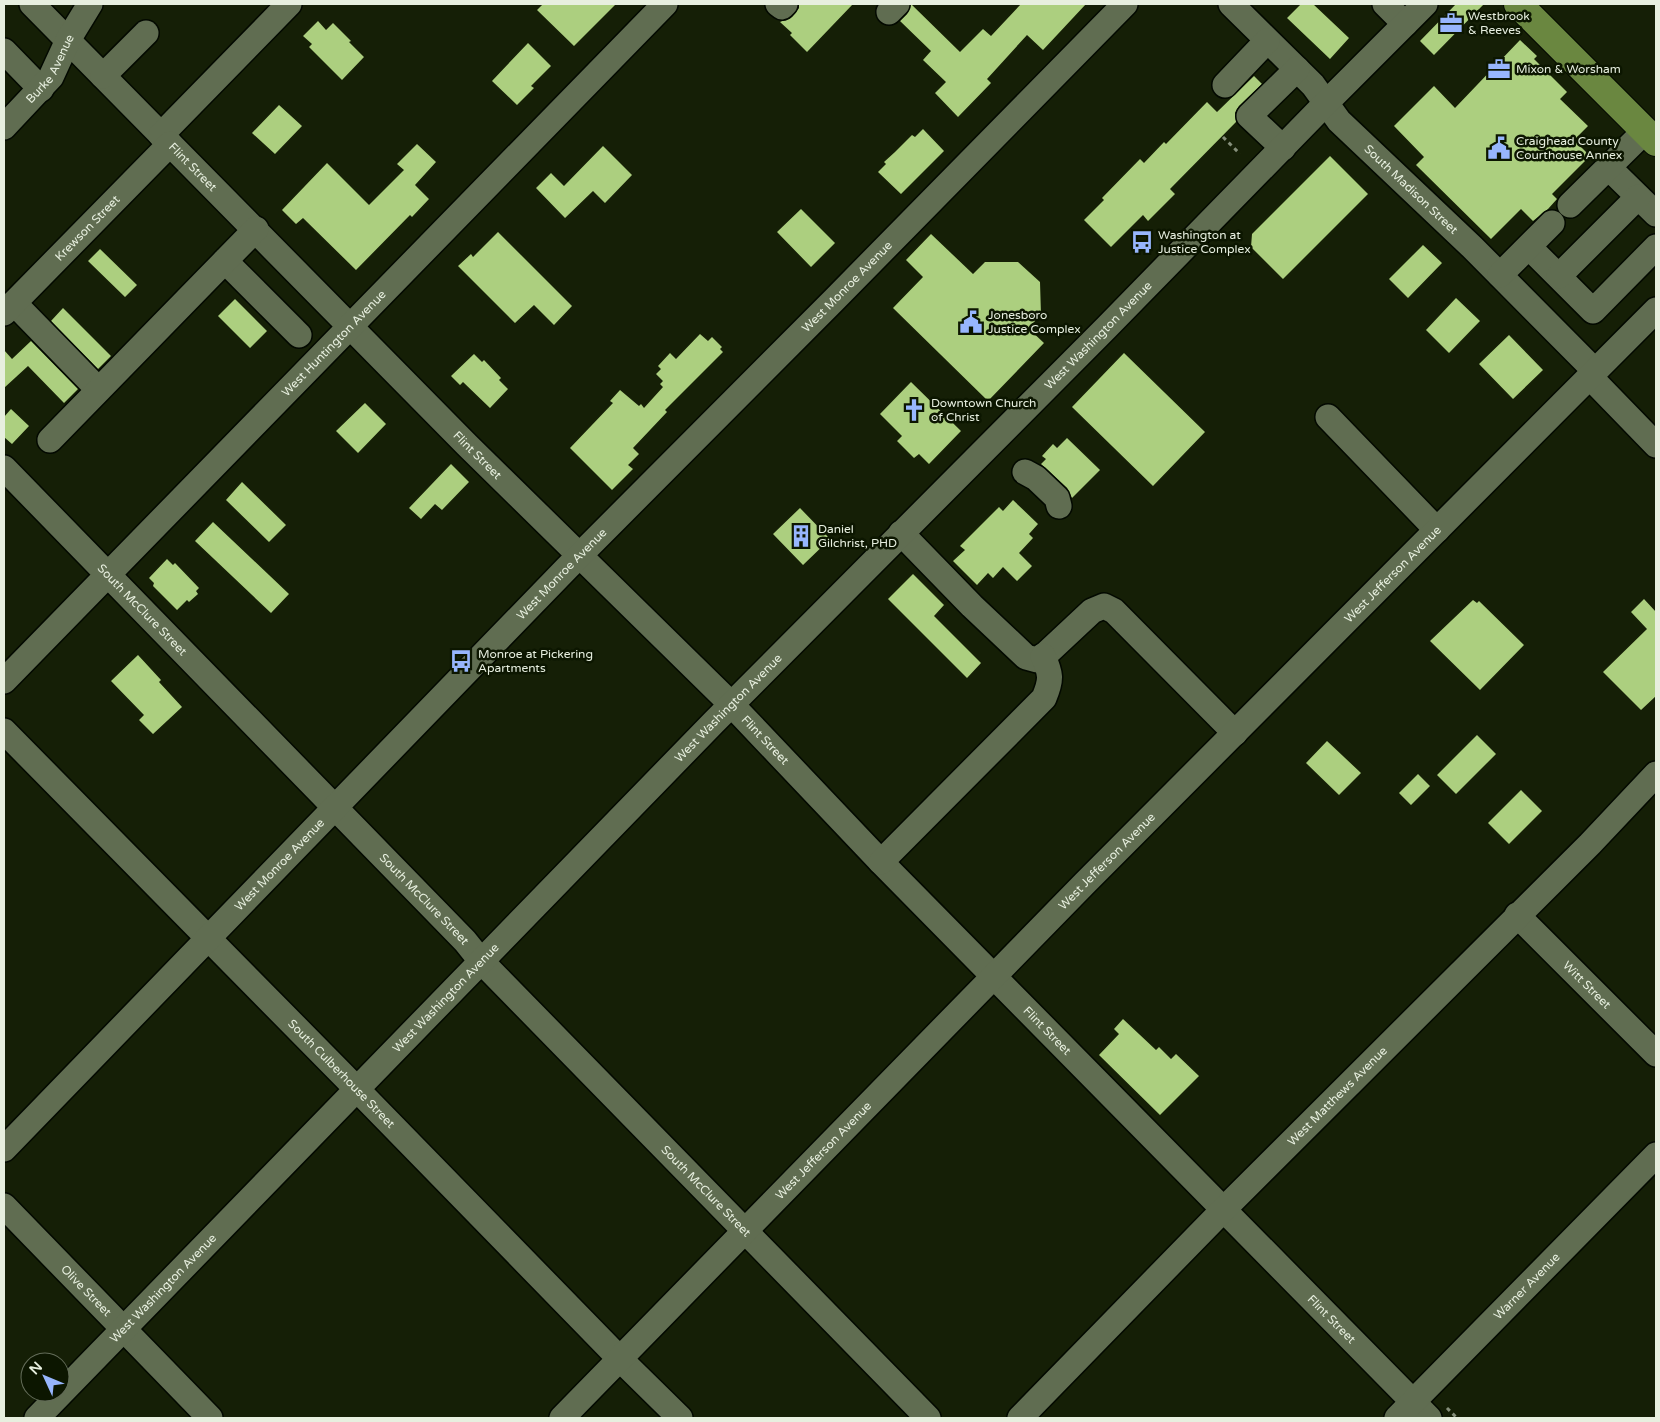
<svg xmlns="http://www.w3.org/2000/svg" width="1660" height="1422" viewBox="0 0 1660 1422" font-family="'Varela Round',sans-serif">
<rect width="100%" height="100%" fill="#151f06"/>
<path fill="#accf7f" d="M543,4H616L574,46L537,10Z
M799,4H853L807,52L790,35L792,33L780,22L792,17L799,8Z
M911,4L960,52L983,29L991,36L1021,4H1086L1043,50L1027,35L987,79L991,83L958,117L935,93L946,82L923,60L931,51L900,21L907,14Z
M1301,4H1313L1349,38L1330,59L1287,18Z
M1456,4H1484L1434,55L1420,41Z
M318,21L326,30L333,23L351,41L349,42L364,57L342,80L309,47L312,44L303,36Z
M1520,40L1537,56L1534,59L1567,92L1560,99L1588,126L1574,140L1590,156L1552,194L1557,199L1548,209L1533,221L1521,209L1491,239L1416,165L1424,157L1394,126L1434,86L1455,108Z
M528,43L551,66L531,86L534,88L517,105L492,81Z
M1254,76L1262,84L1239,106L1235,113L1236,122L1170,189L1175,194L1148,221L1143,215L1111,247L1084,220L1104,200L1102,198L1140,159L1144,163L1164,142L1166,144L1207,102L1217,112Z
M279,105L302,126L275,154L252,133Z
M923,129L944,151L901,194L878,172L886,164L884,162L895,152L912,135L915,137Z
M417,144L436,162L415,185L429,199L412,217L410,215L356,270L303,218L296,224L282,210L327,163L369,205L404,170L397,164Z
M603,146L632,175L605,203L593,191L565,218L536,188L551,173L564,186Z
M1330,156L1368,194L1283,279L1251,247L1252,234Z
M801,209L835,243L811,267L777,232Z
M498,232L572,306L554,325L534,305L515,323L458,266L471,254L473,257Z
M931,234L973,274L985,262H1018L1040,282L1041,315L1028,328L1044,343L988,401L893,308L923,277L906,260Z
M1423,245L1442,263L1408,298L1389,279Z
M100,249L137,285L125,297L88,261Z
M1456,298L1480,321L1449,353L1426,330Z
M235,299L267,331L250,348L218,316Z
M63,308L111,356L98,369L51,321Z
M700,334L708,341L712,337L722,347L720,349L723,352L665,410L667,412L633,448L639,454L628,465L633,469L612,490L570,448L613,403L610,401L620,390L639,406L641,404L644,408L663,387L660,384L663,381L656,374L661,369L658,366L670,353L676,359Z
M1509,335L1543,370L1513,399L1479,364Z
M31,341L78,389L64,403L28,366L4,388V350L12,359Z
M1124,353L1205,432L1153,486L1072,407Z
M474,354L482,362L484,360L501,378L499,380L508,389L490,408L463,382L460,385L451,376Z
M911,382L961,431L929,464L919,454L914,458L897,441L902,436L880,414Z
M365,403L386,424L358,453L336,431Z
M11,409L29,426L12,444L4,437V417Z
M1067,438L1100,470L1072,498L1067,488L1041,464L1046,459L1042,456L1053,444L1057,448Z
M451,464L469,482L442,510L435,504L421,519L409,508Z
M242,482L286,525L269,542L226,500Z
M1013,500L1038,524L1029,534L1033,538L1019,553L1032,566L1017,581L1003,567L993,578L988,573L977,585L953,561L965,550L960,546L999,507L1003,511Z
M800,508L830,539L803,565L773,534Z
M213,522L289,594L271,613L195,541Z
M167,559L173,565L175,563L199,588L196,591L198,594L189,602L187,600L177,610L153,586L154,583L149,578Z
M913,574L944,605L934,616L981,663L967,678L888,599Z
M1644,599L1656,612V696L1641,710L1603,672L1647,629L1631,612Z
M1473,600L1477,603L1479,601L1524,645L1480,690L1430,641Z
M138,655L161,680L159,682L182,707L153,734L139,720L144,715L111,681Z
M1477,735L1496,754L1456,794L1437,775Z
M1327,741L1361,773L1339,795L1306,763Z
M1418,774L1430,786L1411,805L1399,793Z
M1521,790L1542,811L1509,844L1488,823Z
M1123,1019L1156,1050L1159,1047L1171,1059L1176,1054L1199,1076L1160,1115L1099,1055L1119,1034L1114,1029Z"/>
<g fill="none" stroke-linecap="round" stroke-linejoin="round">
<defs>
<g id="minor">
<path id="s1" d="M32,4L467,445L731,704L881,862L1429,1418"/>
<path d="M778,4L782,7L785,4"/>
<path id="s2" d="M1231,4L1313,85L1339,121L1472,247L1595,371"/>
<path d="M1385,4L1405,24"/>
<path d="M889,12L897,4"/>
<path d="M4,51L41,89"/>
<path d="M103,76L146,33"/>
<path d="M1225,85L1267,41"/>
<path id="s3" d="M4,127L51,77L68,40L90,4"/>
<path d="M161,135L289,4"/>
<path d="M1283,148L1249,116L1297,69"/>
<path d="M1609,168L1656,214"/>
<path d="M1570,205L1645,131"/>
<path d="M1529,247L1593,311L1656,247"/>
<path d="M225,261L299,335"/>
<path d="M1500,275L1552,223"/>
<path d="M1559,276L1638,197"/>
<path d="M14,303L91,382"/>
<path id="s4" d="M4,313L170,144"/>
<path d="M1590,377L1656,445"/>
<path d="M1328,417L1437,530"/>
<path d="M50,440L256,229"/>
<path id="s5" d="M4,468L465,941L481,961L928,1418"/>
<path d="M1025,472L1036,478L1057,498L1059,506"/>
<path d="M901,533L972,606L1026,657L1037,660L1046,654L1092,611L1104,606L1114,611L1235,733"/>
<path id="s6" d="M4,681L665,4"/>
<path id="s7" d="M4,731L343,1075L620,1359L680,1418"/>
<path d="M881,862L1044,698C1052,679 1051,674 1043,656"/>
<path id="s8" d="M1517,915L1656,1054"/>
<path id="s9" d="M4,1149L567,568L834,300L1125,4"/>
<path id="s10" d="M4,1206L210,1418"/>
<path id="s11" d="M37,1418L714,722L1106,328L1325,104L1425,4"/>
<path id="s12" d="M562,1418L1085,883L1656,310"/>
<path id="s13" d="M1020,1418L1224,1209L1590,844L1656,774"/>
<path id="s14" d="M1397,1418L1656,1155"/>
</g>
<path id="major" d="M1518,4L1656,142"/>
</defs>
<use href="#minor" stroke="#030900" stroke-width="28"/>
<use href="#major" stroke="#030900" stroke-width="30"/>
<path stroke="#868f7b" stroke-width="3" stroke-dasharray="4 4" stroke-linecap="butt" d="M1223,137L1240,154
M1447,1408L1457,1418"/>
<use href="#minor" stroke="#606d51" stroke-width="25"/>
<use href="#major" stroke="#6a8740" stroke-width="28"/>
</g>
<defs>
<symbol id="office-bare" viewBox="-9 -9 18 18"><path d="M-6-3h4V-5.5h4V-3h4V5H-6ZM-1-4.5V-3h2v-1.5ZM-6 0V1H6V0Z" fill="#97b6fd" stroke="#0c1600" stroke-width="2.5" paint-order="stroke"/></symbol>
<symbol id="civic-bare" viewBox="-9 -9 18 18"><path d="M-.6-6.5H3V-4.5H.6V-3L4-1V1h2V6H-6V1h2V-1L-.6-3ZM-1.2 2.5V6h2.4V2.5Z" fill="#97b6fd" stroke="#0c1600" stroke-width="2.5" paint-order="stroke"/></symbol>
<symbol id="bus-bare" viewBox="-9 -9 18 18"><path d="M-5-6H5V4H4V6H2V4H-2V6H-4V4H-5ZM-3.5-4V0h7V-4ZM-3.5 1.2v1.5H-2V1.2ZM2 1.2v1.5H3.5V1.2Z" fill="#97b6fd" stroke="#0c1600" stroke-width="2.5" paint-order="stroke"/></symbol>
<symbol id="church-bare" viewBox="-9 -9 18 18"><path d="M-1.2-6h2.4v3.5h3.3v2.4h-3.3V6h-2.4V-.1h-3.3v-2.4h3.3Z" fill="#97b6fd" stroke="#0c1600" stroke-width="2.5" paint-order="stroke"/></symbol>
<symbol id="building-bare" viewBox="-9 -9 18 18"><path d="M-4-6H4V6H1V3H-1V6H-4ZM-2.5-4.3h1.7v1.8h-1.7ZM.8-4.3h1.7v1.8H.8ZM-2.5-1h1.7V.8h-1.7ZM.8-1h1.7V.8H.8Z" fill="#97b6fd" stroke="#0c1600" stroke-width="2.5" paint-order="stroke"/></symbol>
</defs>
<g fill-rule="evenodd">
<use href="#office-bare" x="1435" y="7" width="32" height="32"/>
<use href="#office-bare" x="1483" y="53" width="32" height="32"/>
<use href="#civic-bare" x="1483" y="132" width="32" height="32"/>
<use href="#bus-bare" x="1126" y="226" width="32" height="32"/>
<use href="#civic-bare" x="955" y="306" width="32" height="32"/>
<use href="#church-bare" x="898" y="394" width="32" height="32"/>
<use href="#building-bare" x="785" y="520" width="32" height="32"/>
<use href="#bus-bare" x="445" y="645" width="32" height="32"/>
</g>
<g text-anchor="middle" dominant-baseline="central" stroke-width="5" stroke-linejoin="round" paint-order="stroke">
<g font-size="12" fill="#e7efdf" stroke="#0c1600" text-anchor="start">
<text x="1468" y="16">Westbrook<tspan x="1468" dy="14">&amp; Reeves</tspan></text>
<text x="1516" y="69">Mixon &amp; Worsham</text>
<text x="1516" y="141">Craighead County<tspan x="1516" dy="14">Courthouse Annex</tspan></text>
<text x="1158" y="235">Washington at<tspan x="1158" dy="14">Justice Complex</tspan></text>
<text x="988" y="315">Jonesboro<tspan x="988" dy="14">Justice Complex</tspan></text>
<text x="931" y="403">Downtown Church<tspan x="931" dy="14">of Christ</tspan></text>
<text x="818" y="529">Daniel<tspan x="818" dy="14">Gilchrist, PHD</tspan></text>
<text x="478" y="654">Monroe at Pickering<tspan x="478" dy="14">Apartments</tspan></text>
</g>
<g font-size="12" fill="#e7efdf" stroke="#0c1600">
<text stroke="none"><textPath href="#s3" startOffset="75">Burke Avenue</textPath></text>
<text stroke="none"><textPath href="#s1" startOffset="229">Flint Street</textPath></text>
<text stroke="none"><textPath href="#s2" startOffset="259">South Madison Street</textPath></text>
<text stroke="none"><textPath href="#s4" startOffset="119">Krewson Street</textPath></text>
<text stroke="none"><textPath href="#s9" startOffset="1206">West Monroe Avenue</textPath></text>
<text stroke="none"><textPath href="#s11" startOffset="1516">West Washington Avenue</textPath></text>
<text stroke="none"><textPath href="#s6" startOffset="472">West Huntington Avenue</textPath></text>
<text stroke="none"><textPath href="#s1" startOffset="634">Flint Street</textPath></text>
<text stroke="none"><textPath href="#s9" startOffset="801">West Monroe Avenue</textPath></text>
<text stroke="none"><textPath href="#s12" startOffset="1184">West Jefferson Avenue</textPath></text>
<text stroke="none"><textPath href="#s5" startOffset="198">South McClure Street</textPath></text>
<text stroke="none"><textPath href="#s11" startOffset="991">West Washington Avenue</textPath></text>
<text stroke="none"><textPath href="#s1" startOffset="1039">Flint Street</textPath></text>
<text stroke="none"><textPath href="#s12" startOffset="779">West Jefferson Avenue</textPath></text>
<text stroke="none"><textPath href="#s9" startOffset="396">West Monroe Avenue</textPath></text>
<text stroke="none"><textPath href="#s5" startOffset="602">South McClure Street</textPath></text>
<text stroke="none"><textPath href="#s8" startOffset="99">Witt Street</textPath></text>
<text stroke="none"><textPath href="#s11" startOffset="586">West Washington Avenue</textPath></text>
<text stroke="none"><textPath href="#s1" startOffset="1444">Flint Street</textPath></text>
<text stroke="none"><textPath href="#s7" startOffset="481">South Culberhouse Street</textPath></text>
<text stroke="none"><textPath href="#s13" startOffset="452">West Matthews Avenue</textPath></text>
<text stroke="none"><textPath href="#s12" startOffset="374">West Jefferson Avenue</textPath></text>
<text stroke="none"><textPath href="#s5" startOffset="1008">South McClure Street</textPath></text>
<text stroke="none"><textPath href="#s14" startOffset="185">Warner Avenue</textPath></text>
<text stroke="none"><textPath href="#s11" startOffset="181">West Washington Avenue</textPath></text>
<text stroke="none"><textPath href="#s10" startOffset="118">Olive Street</textPath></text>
<text stroke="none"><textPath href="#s1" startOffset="1849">Flint Street</textPath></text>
</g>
</g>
<rect width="1660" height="1422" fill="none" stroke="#e7efdf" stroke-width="10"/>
<g transform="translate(45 1377) rotate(314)"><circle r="24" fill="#0c1600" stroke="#646d59"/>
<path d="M0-4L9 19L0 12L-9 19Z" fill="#97b6fd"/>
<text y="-8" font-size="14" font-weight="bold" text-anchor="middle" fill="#e7efdf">N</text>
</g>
</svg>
